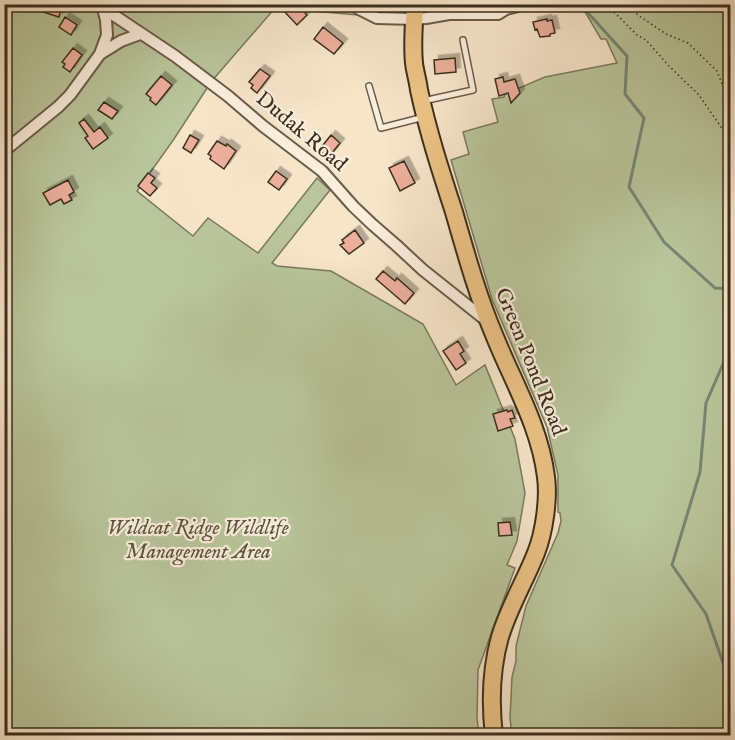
<svg xmlns="http://www.w3.org/2000/svg" width="735" height="740" viewBox="0 0 735 740" font-family="'IM FELL English',serif">
<defs>
<filter id="shadow"><feDropShadow dx="4.5" dy="-4.5" stdDeviation="0" flood-color="#0004"/></filter>
</defs>
<rect width="100%" height="100%" fill="#f7e5ca"/>
<filter id="stains"><feTurbulence type="fractalNoise" baseFrequency=".00333" numOctaves="4"/><feColorMatrix values="0 0 0 0 .2 0 0 0 0 .09 0 0 0 0 .02 0 0 0 .5 -.17"/></filter>
<radialGradient id="worn" r=".72"><stop offset=".6" stop-color="#630" stop-opacity="0"/><stop offset="1" stop-color="#630" stop-opacity=".3"/></radialGradient>
<path fill="#b9c59a" stroke="#7a7a5c" stroke-width="1.5" d="M4,5H401V11H394V18L275,8L211,82L174,139L137,191L193,236L208,218L258,253L317,178L330,190L272,263L277,266L331,271L423,324L456,385L485,365L515,439L525,493L517,541L507,565L515,568L478,670L477,717L479,735H5Z
M581,5H730V735H512L510,718L512,677L516,661V646L526,606L558,533L561,521L560,513L558,512V475L547,427L492,299L451,160L469,154L463,132L498,122L492,99L504,97L505,94L545,77L617,63L606,39H601Z"/>
<g fill="none" stroke-linecap="round" stroke-linejoin="round">
<path stroke="#768675" stroke-width="3" d="M580,4L627,56L625,94L644,118L629,187L664,242L715,288L730,289
M730,348L706,403L700,472L672,565L706,614L729,680L730,716
M726,736L730,728"/>
</g>
<path fill="#ecaf9b" stroke="#3b2e1d" stroke-width="1.5" filter="url(#shadow)" d="M45,4H60L58,9L61,10L59,17L43,12Z
M284,4H297L307,15L297,25L281,8Z
M65,17L77,25L71,35L59,27Z
M547,19V21L552,20L555,33L550,34V36L540,37L537,29L535,30L533,22Z
M323,27L343,43L334,54L314,39Z
M73,48L82,55L70,72L63,67L65,64L62,62Z
M455,58L456,72L435,74L434,60Z
M260,69L270,76L257,93L251,88L253,85L249,82Z
M161,76L172,85L156,105L150,100L151,98L146,94Z
M503,77L504,82L515,79L520,93L511,103L508,93L499,96L495,79Z
M104,102L118,111L112,119L98,110Z
M84,119L94,132L100,127L108,138L93,149L85,138L88,136L79,123Z
M190,135L199,140L191,153L183,148Z
M331,135L340,143L328,158L319,150Z
M217,141L226,146L227,144L236,151L224,169L210,159L211,156L208,154Z
M404,161L415,183L400,191L389,168Z
M276,171L287,179L279,190L268,182Z
M148,173L155,178L151,183L157,188L150,196L138,186Z
M68,180L74,192L69,195L72,200L64,204L61,199L50,205L43,193Z
M355,230L364,243L349,254L340,245L344,243L342,240Z
M383,271L395,281L397,278L414,293L405,304L376,279Z
M458,341L464,351L460,354L466,363L456,370L443,351Z
M507,410L508,412L512,410L515,418L510,419L513,426L498,431L493,414Z
M510,522L512,535L499,536L498,523Z"/>
<g fill="none" stroke-linecap="round" stroke-linejoin="round">
<defs>
<path id="lane" d="M369,86L381,128L424,117
M423,101L473,90L463,40"/>
<path id="street" d="M353,4L359,9L377,18L414,19L426,18L449,14H498L506,9L518,6
M103,8L175,56L228,96L263,126L322,171L353,206L373,225L396,245L423,270L487,321
M100,54L121,41L140,34
M4,151L58,107L70,95L100,54L107,35L106,20L102,5"/>
<path id="primary" d="M415,4C414,24 412,44 414,63C415,72 418,81 419,90C428,132 441,172 454,212C466,254 478,297 495,337C514,384 540,427 546,477C549,499 544,533 536,553C525,581 509,607 500,637C491,669 490,702 494,736"/>
</defs>
<use href="#lane" stroke="#6a5c48" stroke-width="8"/>
<use href="#street" stroke="#6a5c48" stroke-width="14"/>
<use href="#primary" stroke="#3b2e1d" stroke-width="20"/>
<path stroke="#3b2e1d" stroke-width="1.5" stroke-dasharray="1.5 3" stroke-linecap="butt" d="M603,4L616,14L637,35L646,40L668,65L699,95L730,140
M627,4L635,13L666,34L688,43L717,71L724,89L730,98"/>
<use href="#lane" stroke="#faeedd" stroke-width="5"/>
<use href="#street" stroke="#faeedd" stroke-width="10"/>
<use href="#primary" stroke="#ecc285" stroke-width="16"/>
</g>
<g text-anchor="middle" dominant-baseline="central" stroke-width="4.5" stroke-linejoin="round" paint-order="stroke">
<g font-size="21" fill="#3b2e1d" stroke="#faeedd">
<text transform="translate(301 132) rotate(40)">Dudak Road</text>
<text transform="translate(530 362) rotate(68)">Green Pond Road</text>
</g>
<g font-size="21" font-style="italic" fill="#5a543c" stroke="#faeedd">
<text x="198" y="528">Wildcat Ridge Wildlife<tspan x="198" dy="24">Management Area</tspan></text>
</g>
</g>
<rect width="735" height="740" fill="none" stroke="#f7e5ca" stroke-width="24"/>
<rect x="6" y="6" width="723" height="728" fill="none" stroke="#3b2e1d" stroke-width="3"/>
<rect x="12" y="12" width="711" height="716" fill="none" stroke="#3b2e1d" stroke-width="1.5"/>
<rect width="100%" height="100%" filter="url(#stains)"/>
<rect width="100%" height="100%" fill="url(#worn)"/>
</svg>
